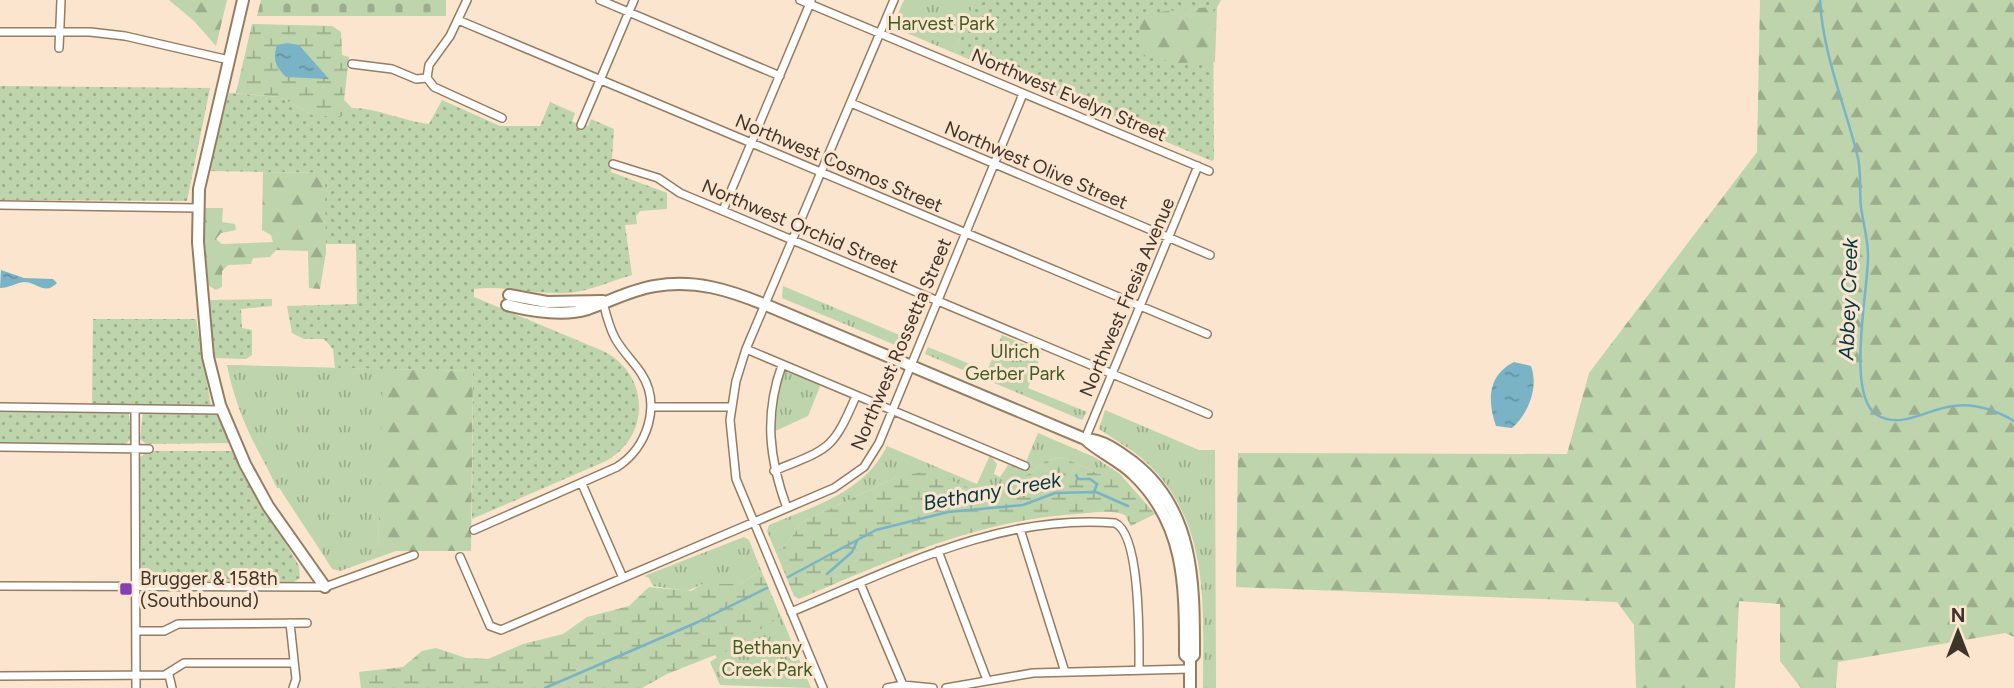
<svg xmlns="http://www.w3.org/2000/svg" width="2014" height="688" viewBox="0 0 2014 688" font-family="Figtree,sans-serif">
<defs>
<pattern id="grass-dots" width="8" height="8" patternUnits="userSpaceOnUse" patternTransform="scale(1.75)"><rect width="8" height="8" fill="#bdd4ac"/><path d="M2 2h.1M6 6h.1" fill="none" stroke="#9bad8c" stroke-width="1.8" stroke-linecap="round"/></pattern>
<pattern id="forest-firs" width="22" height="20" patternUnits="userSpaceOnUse" patternTransform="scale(1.75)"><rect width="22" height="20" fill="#bdd4ac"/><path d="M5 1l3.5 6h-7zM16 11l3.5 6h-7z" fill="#9bad8c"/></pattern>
<pattern id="wetland-marsh" width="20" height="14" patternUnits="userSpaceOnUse" patternTransform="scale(1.75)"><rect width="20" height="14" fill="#bdd4ac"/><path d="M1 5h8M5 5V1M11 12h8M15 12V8" fill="none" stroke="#9bad8c"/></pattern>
<pattern id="cemetery-stones" width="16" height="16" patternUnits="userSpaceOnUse" patternTransform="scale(1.75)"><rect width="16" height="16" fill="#bdd4ac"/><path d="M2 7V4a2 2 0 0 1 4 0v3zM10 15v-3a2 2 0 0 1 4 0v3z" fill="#9bad8c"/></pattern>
<pattern id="park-tufts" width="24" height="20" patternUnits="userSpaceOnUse" patternTransform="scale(1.75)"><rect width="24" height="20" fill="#bdd4ac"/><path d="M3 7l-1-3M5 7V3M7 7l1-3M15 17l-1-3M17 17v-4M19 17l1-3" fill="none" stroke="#9bad8c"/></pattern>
<pattern id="water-ripples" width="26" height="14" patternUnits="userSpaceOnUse" patternTransform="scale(1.75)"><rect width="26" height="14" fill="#7ab3c5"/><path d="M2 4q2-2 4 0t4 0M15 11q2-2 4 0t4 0" fill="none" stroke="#6592a0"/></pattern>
</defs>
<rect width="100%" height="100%" fill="#fbe5ce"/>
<path fill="url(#grass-dots)" d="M975,0H1221L1213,15L1214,159L1212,161L954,53Z
M0,86L210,88L187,201L0,200Z
M229,93L280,97L314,116H342L352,108C378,108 402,121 429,124L442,100L500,126H540L550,102L575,113L572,122L588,126L591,119L614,129L611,172L667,193V209L640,211L636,216L637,224L625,225L632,275C611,281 590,291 568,293C536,295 505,285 474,289V297L603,351C650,374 651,436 606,461L472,519L473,371L335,368L333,349L324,339H304L292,333L287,306L357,304L356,244H325V173L208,171Z
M272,299V306L241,309L242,328L252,330V355L246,359L213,358L207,300Z
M93,319H196L211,406L92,407Z
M0,410L129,412L131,439L125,444H0Z
M143,411L217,413L229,443L146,444L140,439Z
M149,451H232L299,566L300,578L294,582L143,580L140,571V457Z"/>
<path fill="url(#forest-firs)" d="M169,0H227L216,46L194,21Z
M1760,0H2014V637L2005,633L1838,662L1836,688H1801L1780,661V604L1739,601L1735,688H1636L1634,625L1617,602L1236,587L1238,453L1567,454L1589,373L1757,152Z
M1210,7L1211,15L1217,8L1215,62L1177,63L1143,56L1138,14Z
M263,172L325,173L326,252L320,289L309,288L308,251L276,250L270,257L253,258L251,264L228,265L222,271V287L216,290L206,284L204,208H223L222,222L235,224L236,230L221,233L216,239L222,244L273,242L271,235L262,230Z
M227,365L473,371L471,551H378L379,492L277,488L244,420Z"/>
<path fill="url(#wetland-marsh)" d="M252,24L332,26L341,32L342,55L349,57L344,100L352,108L343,116H314L280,97L236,93Z
M1063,457L1099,474H1120L1155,514L1131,526L1125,515C1112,509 1091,513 1077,514C977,520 891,560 799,599L794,596L777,555L804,521L897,477L928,470L977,491L1031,473L1045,461Z
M761,570L782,619L719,660L715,655L667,674L642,688H361L359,672L403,667L422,651L436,648L466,658L488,659L523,644L563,634L587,617L629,606L649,587L691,591L703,584H741Z"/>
<path fill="url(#cemetery-stones)" d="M261,0H446V16H257Z"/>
<path fill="url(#park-tufts)" d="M904,0H975L954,53L895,28L894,23Z
M783,286L909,339L907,345L900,347L782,298Z
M1002,335L1042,352L1028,388L1087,412L1082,420L925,354L928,347L987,371Z
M227,365L383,370L378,551H396L340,571L332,569C290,501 243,446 227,365Z
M784,370L821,384L808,416L771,433L773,405Z
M1105,410L1199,450H1215L1216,688H1203C1203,607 1211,524 1147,463C1132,449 1115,440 1099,429Z
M1038,433L1094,457L1120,474H1099L1063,457L1045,461L1031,473L1009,482L977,491L927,471L897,477L804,521L777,555L767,531L769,525C814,506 864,493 887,446L977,484L990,455L997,464L994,474L1000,477L1008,465L1023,469Z
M744,537L749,540L761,570L741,584H703L687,591L653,586L649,578L644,576Z
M781,616L811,688L720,685L710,662Z"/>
<path fill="url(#water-ripples)" d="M287,43L299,45L329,79L286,77C276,67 272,60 277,45Z
M1,270L24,278L53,279L57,283C45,296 37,282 24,282C16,283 9,288 0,288Z
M1514,362L1531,366C1539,388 1528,414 1512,428L1496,426C1487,400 1488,375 1514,362Z"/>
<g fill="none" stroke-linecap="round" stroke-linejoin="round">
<path stroke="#7ab3c5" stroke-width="2.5" d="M1820,0C1823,55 1844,102 1857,154C1862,171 1859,190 1861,207C1863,223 1868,239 1868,255C1869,287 1845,395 1877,415C1902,430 1928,408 1954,406C1976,403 1995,410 2014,421
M1076,475L1078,479H1090L1097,484L1094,492
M827,574L852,552L857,541
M788,577L876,530L948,512L1023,505L1055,493L1096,492L1128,506
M545,688L698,622L767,588"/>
<defs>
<path id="street" d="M600,0L780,76
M800,0L1209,171
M458,20L1207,334
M0,32H90L125,36L229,60
M59,48L61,0
M352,64L392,69L416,79L427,78
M427,78L429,65L450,36L467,0
M427,78L434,87L502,118
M851,103L1210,255
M581,125L634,0
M613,164L658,178L680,193L1208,414
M0,205L198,208
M723,210L811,1
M746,349L1025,466
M782,365C764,415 769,459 787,508
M0,407L222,410
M651,407H732
M135,409L136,688
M1085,439L1198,166
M0,447L149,449
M774,471C829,448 832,452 856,396
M582,484L623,578
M1020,529L1065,672
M474,530L617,467C647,448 662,405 641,373C633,361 622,351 615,338C609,327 606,314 603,302
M938,551L987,680
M460,557L490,626L501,630L834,488L864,467L879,443L1023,94
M860,583L903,685
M0,586L325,587L414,555
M791,612C893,570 1000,513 1115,523C1141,535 1139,641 1139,669
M290,623L296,679L293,688
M136,631H164L178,624L307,623
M169,675L172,688
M0,676L165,675L184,663H293
M823,688L736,479L730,420L736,381L746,349L894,0
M887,688L903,685L933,688
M946,688L1033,673L1190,669"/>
<path id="secondary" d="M243,0L199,189L198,242L208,357L220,405L245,464L268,506L325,587
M509,295L547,302L603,301
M507,305C531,311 563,317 588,309C611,301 630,290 655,286C695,279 729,290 766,305L1085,439C1100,453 1119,460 1133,474C1186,524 1185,588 1185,655L1190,659
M1085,439C1104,440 1118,451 1133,462C1195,510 1194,584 1194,655L1190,659V688"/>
</defs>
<use href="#street" stroke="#957d63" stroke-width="10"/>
<use href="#secondary" stroke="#957d63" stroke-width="14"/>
<use href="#street" stroke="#fff" stroke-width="7"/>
<use href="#secondary" stroke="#fff" stroke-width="10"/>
</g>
<rect fill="#8440b3" stroke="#fbe5ce" stroke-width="2.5" x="119" y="582" width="14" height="14" rx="3.5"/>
<g text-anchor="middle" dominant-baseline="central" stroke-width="6" stroke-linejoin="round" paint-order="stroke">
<g font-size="19" fill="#3e5d21" stroke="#fbe5ce">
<text x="941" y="23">Harvest Park</text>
<text x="1015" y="351">Ulrich<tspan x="1015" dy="22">Gerber Park</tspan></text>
<text x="767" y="647">Bethany<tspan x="767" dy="22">Creek Park</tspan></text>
</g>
<g font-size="19" fill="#3f3429" stroke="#fbe5ce">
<text transform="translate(1069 95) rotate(23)">Northwest Evelyn Street</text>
<text transform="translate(839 163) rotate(23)">Northwest Cosmos Street</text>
<text transform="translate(1036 165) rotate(23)">Northwest Olive Street</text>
<text transform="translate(800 226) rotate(23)">Northwest Orchid Street</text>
<text transform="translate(1127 297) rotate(-67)">Northwest Fresia Avenue</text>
<text transform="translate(901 344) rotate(-67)">Northwest Rossetta Street</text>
</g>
<g font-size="19" fill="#3f3429" stroke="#fbe5ce" text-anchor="start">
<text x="140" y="578">Brugger &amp; 158th<tspan x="140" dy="22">(Southbound)</tspan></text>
</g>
<g font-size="21" font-style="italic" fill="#023947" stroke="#fbe5ce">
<text transform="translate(1848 299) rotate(-88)">Abbey Creek</text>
<text transform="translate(992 491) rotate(-10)">Bethany Creek</text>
</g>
</g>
<g transform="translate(1958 632)" stroke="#fbe5ce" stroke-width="5" paint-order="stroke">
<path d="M0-5L12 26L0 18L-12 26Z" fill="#3f3429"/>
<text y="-10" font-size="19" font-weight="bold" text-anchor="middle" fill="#3f3429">N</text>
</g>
</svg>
